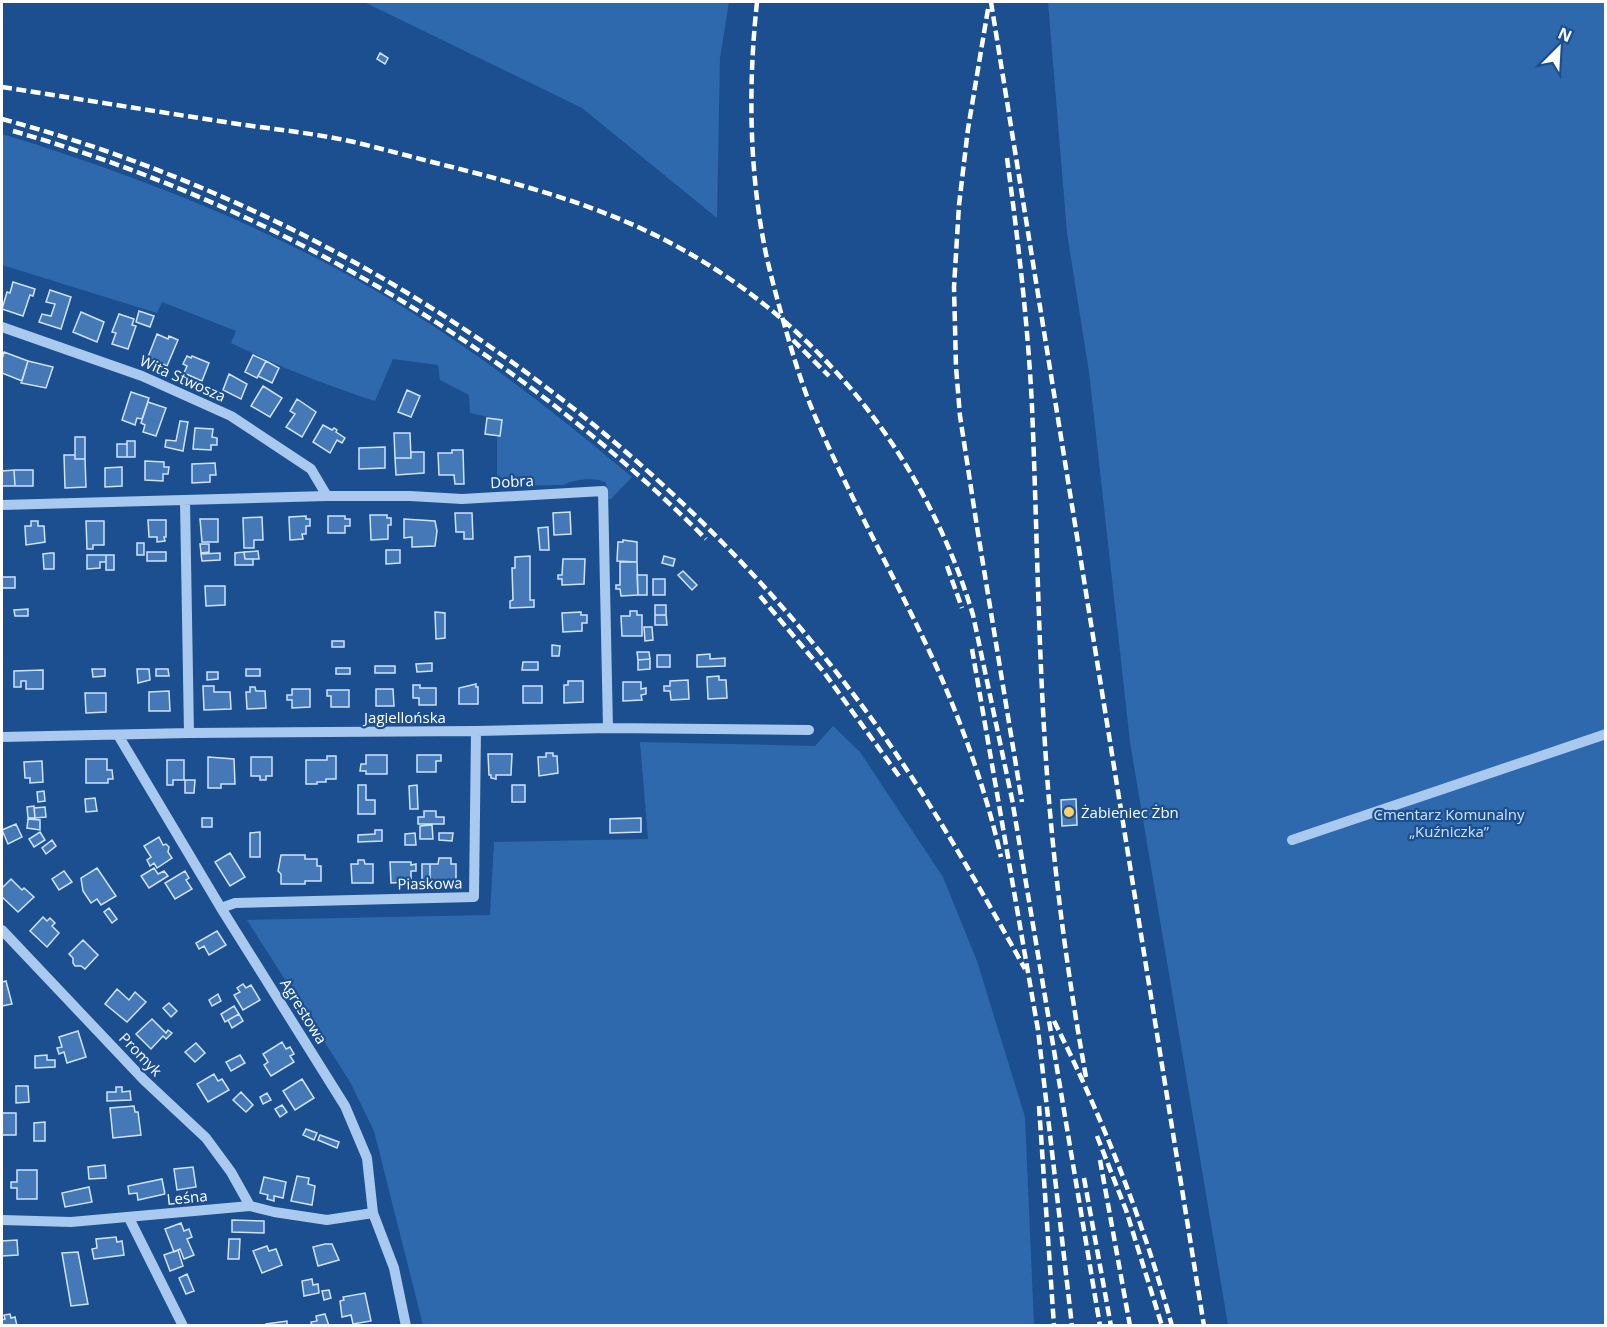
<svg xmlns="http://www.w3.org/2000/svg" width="1607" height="1327" viewBox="0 0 1607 1327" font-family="'Open Sans',sans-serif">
<rect width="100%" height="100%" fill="#1b4f8f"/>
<path fill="#2e69ad" d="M364,2H729L720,58L717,218L582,108Z
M1048,2H1605V1325H1228L1130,742L1089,372L1067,233Z
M2,134C153,180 300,239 433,326C503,372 568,423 632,477L611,499H608L606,483C596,476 573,480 563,485L497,486V435H500L502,420L470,413L469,395L440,380L438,365L393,359L375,401C325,385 278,366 231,343L236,331L162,302L157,313L2,265Z
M833,726L860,752L943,877L977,961L1025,1117L1034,1325H423L374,1131L350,1082L247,920L490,915L494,842L648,839L640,742L815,746Z"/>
<path fill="#4478b7" stroke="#cfe3fa" stroke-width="1.5" d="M380,53L388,58L385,64L377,59Z
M13,282L35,289L33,296L30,295L23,316L2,309L7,292L10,293Z
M50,290L71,297L61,329L39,322L42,314L51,316L55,304L46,302Z
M139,311L154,316L150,327L136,322Z
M81,312L104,322L97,342L73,332Z
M119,314L134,319L132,325L136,326L128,349L112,344L116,333L112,332Z
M157,334L168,339L169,336L178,340L167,366L148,357Z
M4,352L28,361L22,381L2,373V359Z
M253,355L266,361L257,378L245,372Z
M187,356L191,358L192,356L209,363L202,381L184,373L187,366L183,364Z
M28,361L53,367L46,388L21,383Z
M266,361L279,368L272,383L258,376Z
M229,374L247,384L241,399L223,390Z
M263,386L282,398L270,417L251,406Z
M407,390L420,396L411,417L398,412Z
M131,392L149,398L142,419L137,418L135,425L122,420Z
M297,399L316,412L302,437L286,427L295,414L290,411Z
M148,402L166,408L156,436L143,432L145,425L141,423Z
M487,418L502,420L500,436L485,434Z
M180,421L188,422L183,451L165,447L166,440L176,441Z
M323,425L332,430L334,428L337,430L336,432L345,438L342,443L337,440L330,453L313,442Z
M195,428L213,429L212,437L217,438V445H211V450L193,449Z
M394,433H410L411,458H395Z
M75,437H85V459H75Z
M127,441H135V457H127Z
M117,444H127V457H117Z
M385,447V468L359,469V448Z
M452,450H463L464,484H455L454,475H439L438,453H452Z
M411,452H424V473L396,475L395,458H411Z
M64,455H75V459H85L86,487L65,488Z
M145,461L164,462V467H169L168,474H163V481L145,480Z
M215,463L216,475H210V482L192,483V464Z
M122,467V486L105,487V468Z
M14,470H33V486H15Z
M14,470L15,486H2V471Z
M570,512L571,534L554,535L553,513Z
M455,513H472L473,539H464V532H456Z
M370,515H387V518H391V525H388V539L371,540Z
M306,516V519H310V526H306V534H302L303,539L290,540L289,517Z
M328,516H345V519H350V526H345V533H328Z
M262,517L263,540H254V548H244L243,518Z
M200,519H218V542H202Z
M404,519L435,521L437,531L435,546L412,547V537L404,538Z
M148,520H166V537H164L165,541L157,542V537H149Z
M31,521H38V526H44L45,542L26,545L25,526H31Z
M86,521H104V545H93V549H87Z
M548,527L549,550H540L538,528Z
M623,540L637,542V562L617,561L618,542H623Z
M137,543H144V555H137Z
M200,544H209V552L201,553Z
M386,550H400V563L386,564Z
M258,551L259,559H245L244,552Z
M147,552H166V561H147Z
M244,552L245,559H253V565H235V553Z
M51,553H54V569H44L43,554Z
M220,553V560L202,561L201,554Z
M87,555H106V562H100V568L87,569Z
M106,555H114V570H106Z
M530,556V600H534V607L510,608V601L513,600L512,568H515V557Z
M664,556L675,559L673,566L662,563Z
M563,559H585L584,584L562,585V579H558V575H562Z
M620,562H637L638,595L621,596L620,589H616V585H620Z
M683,571L697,585L692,590L678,575Z
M637,575H647V595H638Z
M2,577H15V588H2Z
M653,579H665V595H653Z
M205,586H225V605L206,606Z
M655,605H666V615H655Z
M28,609V616H15L14,610Z
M630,611H637V615H642V636H622L621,616H630Z
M435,612L445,613V638L436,639Z
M581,612V615H587V623H582V631L563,632L562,613Z
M655,615H666L667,625H655Z
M644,627H652L653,640L645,641Z
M332,641H344V647H332Z
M552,645L560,646L559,656H552Z
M637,652H649L650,659L638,660Z
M710,654V659L725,658V666L697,667V655Z
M657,655H670V667H657Z
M650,659V669L638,670V660Z
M523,662H538V670H522Z
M432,663V671L417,672L416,664Z
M375,666H395V673H375Z
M336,668H350V674H336Z
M92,669H105V676L93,677Z
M137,669H149L150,680L138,683Z
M156,669H168L169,676H156Z
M246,669H260V676H246Z
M43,670V689H26V681H21V687H14V671Z
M207,672H218V679L207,680Z
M719,676V680H726L727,698L708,699L707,677Z
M688,680L689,699L671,700L670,691H664V686H670V681Z
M568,681H583V702L564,703V685H568Z
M623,682H641V689L646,688V694L641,695L642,700L623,701Z
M476,684V687H478V704H459V688Z
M413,685H420V688H436V705H419V698H413Z
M203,686H214V692H230L231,709L204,710Z
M523,686H542V703H523Z
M250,687H255L256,691H265L266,708L247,709L246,692H250Z
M292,689H310V707L292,708V700H287V695H292Z
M376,689H393L394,706H376Z
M327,690H349V707H331V696H327Z
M169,691L170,711H149V692Z
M85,693H106V712L86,713Z
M546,753H553V756H557L558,773L539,776L538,757H546Z
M488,754H512L511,775H496V779L491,778V775H489Z
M366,755H387V774H366V771H360L361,764H366Z
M417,755H441V761H436V772H417Z
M327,756H336V779H326V782H317V784H306V760H327Z
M208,757L234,759L235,784H221V788H208Z
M251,757H272V776H266V780H260V776H251Z
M86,759H107V770H112L113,779H108V783H86Z
M167,760H184V780H173V785H167Z
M42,761L43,782L30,783V778H25L24,762Z
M185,780H195L194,793H185Z
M358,785H366V800H375V814H358Z
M417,785L418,809H410L409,786Z
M512,785H525V802H512Z
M44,791L45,801L38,802L37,792Z
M95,798L97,811L86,812L85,799Z
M1076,799L1077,825L1062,826L1061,800Z
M34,806L35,818H28L27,807Z
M45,807L46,817L35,818L34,808Z
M424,811H436V817H444V824H418V817H424Z
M202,818H212V827H202Z
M641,818V832L610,833V819Z
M28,819L40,820V830L27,828Z
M16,824L22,837L8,844L2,830Z
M432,825L433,839H420V826Z
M375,830H382V841L358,842V835L375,834Z
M40,832L45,840L34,847L29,839Z
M260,832V857H250V833Z
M415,833L416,845H405V834Z
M439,833H453L452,841L439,840Z
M159,837L163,845L166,844L169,847L168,852L172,858L157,868L154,863L150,866L147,860L151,857L144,846Z
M52,840L56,846L46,854L42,848Z
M230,853L245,877L230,886L215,862Z
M281,855H305V859H317V866H321V881H305V884H281V874L278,871Z
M439,858H451V864H456V882H430V864H438Z
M358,860H364L365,864H373V883H352L351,864H358Z
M390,862H411V865L416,864V871H411V882L391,883Z
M422,864H430V882H422Z
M97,868L116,896L101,905L97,899L91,903L83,891L81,878Z
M154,868L158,874L164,871L168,876L149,888L141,876Z
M64,871L72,882L59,890L52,879Z
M185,871L189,878L186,880L192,889L175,899L165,883Z
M11,879L22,890L24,888L34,897L18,912L2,897V888Z
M109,908L117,919L112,923L104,912Z
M43,917L47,921L50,918L55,923L52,926L59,933L47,947L30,931Z
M217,931L226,945L209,955L204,946L199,949L196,943Z
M83,940L98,955L85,969L81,966H75L73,963V958L69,954Z
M6,981L12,1004L2,1006V982Z
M243,984L246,988L251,985L260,1000L243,1010L234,995L240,992L237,988Z
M117,989L129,1000L135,992L146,1002L127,1022L105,1004Z
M218,994L221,1001L212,1006L209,1000Z
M169,1003L177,1011L171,1017L163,1008Z
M234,1006L239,1014L225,1022L221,1014Z
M239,1014L243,1021L232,1028L228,1020Z
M152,1019L166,1033L168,1030L172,1033L166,1039L163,1036L151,1049L136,1034Z
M78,1031L86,1057L67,1063L64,1052L59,1054L57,1048L62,1047L59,1037Z
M282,1042L286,1049L290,1047L294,1054L290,1056L294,1062L271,1076L264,1065L268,1062L263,1054Z
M196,1043L205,1053L195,1062L185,1052Z
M47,1055V1060H55V1067L35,1068V1056Z
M240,1055L245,1063L231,1071L226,1062Z
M214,1074L218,1081L222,1079L229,1090L208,1102L197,1084Z
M302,1079L314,1098L295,1110L283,1091Z
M16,1086H28L29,1102L16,1103Z
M116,1087H122V1092L130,1091L131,1100L107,1101V1092H116Z
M241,1092L253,1105L246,1112L233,1100Z
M267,1093L271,1100L263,1104L260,1097Z
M282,1105L287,1112L280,1117L275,1109Z
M134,1106L135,1112H138L141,1135L113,1138L110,1108Z
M2,1113H16V1135H2Z
M45,1122V1141H34V1123Z
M306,1129L317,1133L314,1140L303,1135Z
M320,1135L339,1142L337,1148L318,1140Z
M105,1165L106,1178L89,1179L88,1167Z
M193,1167L196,1187L177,1190L174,1169Z
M17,1170H37V1199H17V1188H11V1182H17Z
M297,1176L309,1178L308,1184L315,1186L312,1205L291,1201Z
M264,1177L286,1182L283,1198L274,1196V1201L267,1199L268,1195L260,1193Z
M162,1179L165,1194L138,1200L137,1193L129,1194L128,1186Z
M89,1187L92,1202L65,1207L62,1193Z
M232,1220L264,1221V1233L232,1232Z
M181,1223L184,1231L189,1229L192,1237L187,1239L194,1255L184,1259L180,1249L174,1252L165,1229Z
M116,1237L117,1242L122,1241L124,1255L94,1259L92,1249L97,1248L96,1239Z
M229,1239H240L239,1259H228Z
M17,1240L18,1255L2,1256V1241Z
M325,1244H332L339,1260L318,1266L313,1247Z
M267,1246L269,1251L276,1249L282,1265L262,1273L253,1251Z
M178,1250L183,1266L170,1271L164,1255Z
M78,1252L88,1304L71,1306L62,1253Z
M187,1274L194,1291L186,1294L179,1278Z
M312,1279L313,1285L318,1284L319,1293L304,1296L302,1281Z
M329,1290L331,1298L324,1300L322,1291Z
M365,1293L371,1321L353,1324L351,1315L342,1317L340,1301L344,1300L343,1297Z
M10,1314L11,1318L15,1317L17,1326H2V1320L5,1319L4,1315Z
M325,1314L329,1326H312L311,1322L317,1321L316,1316Z
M287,1321V1326H266V1324Z"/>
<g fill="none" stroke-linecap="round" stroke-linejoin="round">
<path stroke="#a9c9ee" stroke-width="10" d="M2,327L142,376L231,416L311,469L327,496
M185,501L189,733
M2,505L327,496H410L462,499L603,491L608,728
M118,735L221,908L345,1106L367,1158L373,1213L394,1268L406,1326
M2,737L189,733L476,731L608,728L809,730
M1292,840L1606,734
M221,908L235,903L474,897L476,731
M2,930L144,1080L206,1138L231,1172L250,1206
M129,1218L183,1326
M2,1220L71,1222L250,1206L274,1212L327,1220L373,1213"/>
<path stroke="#fff" stroke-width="4.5" stroke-dasharray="10 4.5" stroke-linecap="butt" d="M757,2C748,85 749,172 766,254C771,277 777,298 783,320C793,355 803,390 818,423C855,509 903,591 941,677C966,735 987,795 1001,857
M991,2L1204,1326
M988,9L968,129L959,205L954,287L956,367L960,416L977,527L1022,802
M2,87C78,99 154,111 231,123C272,129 313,133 354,142C387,150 419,159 452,167C523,185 593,204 659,237C812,314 924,452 973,615L1012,799L1100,1326
M2,119C350,213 662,429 874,722C930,800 978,884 1025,969
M13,131C273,205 515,348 706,539
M1007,158C1018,240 1028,324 1032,407C1037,525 1038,642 1046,760C1053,866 1067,972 1086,1077
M793,340L829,376
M947,566L962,608
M760,596L823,671L899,776
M972,649L1038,1030L1072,1326
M1054,1021C1103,1119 1143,1220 1172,1326
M1039,1106L1054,1326
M1097,1136L1126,1210L1162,1326
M1100,1160L1130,1326
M1084,1178L1111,1326"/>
</g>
<circle fill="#ffd166" stroke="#1b4f8f" stroke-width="2" cx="1069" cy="812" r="6"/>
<g text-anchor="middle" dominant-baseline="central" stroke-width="4.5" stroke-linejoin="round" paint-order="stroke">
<g font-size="15" fill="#fff" stroke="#1b4f8f">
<text transform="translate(183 378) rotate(24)">Wita Stwosza</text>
<text transform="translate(512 481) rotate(-3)">Dobra</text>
<text x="405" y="717">Jagiellońska</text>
<text transform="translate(430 883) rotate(-1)">Piaskowa</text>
<text transform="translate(304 1011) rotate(58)">Agrestowa</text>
<text transform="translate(141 1054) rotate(46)">Promyk</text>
<text transform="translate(187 1197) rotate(-6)">Leśna</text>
</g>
<g font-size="15" fill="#fff" stroke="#1b4f8f" text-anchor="start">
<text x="1081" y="812">Żabieniec Żbn</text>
</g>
<g font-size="15" fill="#cfe3fa" stroke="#1b4f8f">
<text x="1449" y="814">Cmentarz Komunalny<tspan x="1449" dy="17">„Kuźniczka”</tspan></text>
</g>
</g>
<rect width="1607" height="1327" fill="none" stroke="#ffffff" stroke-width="6"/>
<g transform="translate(1559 48) rotate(24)" stroke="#1b4f8f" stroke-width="4.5" paint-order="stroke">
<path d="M0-4.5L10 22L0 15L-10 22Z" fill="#ffffff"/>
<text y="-9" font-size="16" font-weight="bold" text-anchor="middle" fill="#ffffff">N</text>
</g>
</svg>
